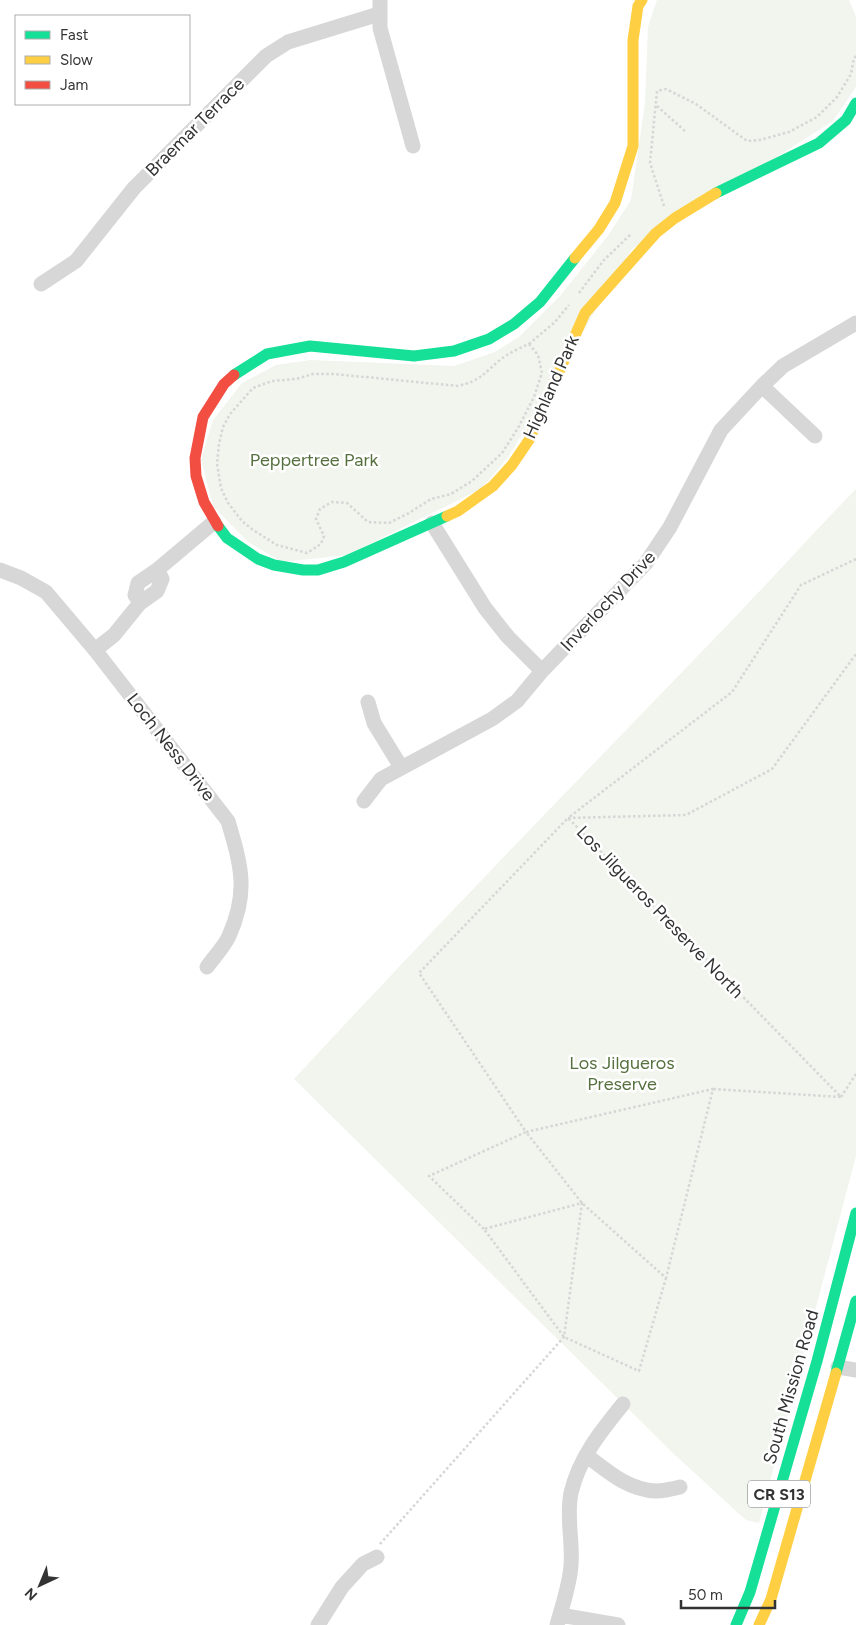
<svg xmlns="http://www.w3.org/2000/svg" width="856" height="1625" viewBox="0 0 856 1625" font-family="Figtree,sans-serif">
<rect width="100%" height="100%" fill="#fff"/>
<path fill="#f1f5ed" d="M657,0H849L856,17V87L833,121L632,249L509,456L481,489L347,555L282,562L248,542L213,506L201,459L213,420L242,383L276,365L311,360L454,366L495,352L520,336L560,296L607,237L631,200L645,103L648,27Z
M856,489V1156L759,1523L746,1520L674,1454L294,1079C432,930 574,784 715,638C763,589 808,538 856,489Z"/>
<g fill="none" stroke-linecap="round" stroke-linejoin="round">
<path stroke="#d6d6d6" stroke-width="2.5" stroke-dasharray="2.5 2.5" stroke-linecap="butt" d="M657,106L685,131
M664,206L650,163L657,91L666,89L696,104L747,141L760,140L789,132L817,117L837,97L851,74L854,58L856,56
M579,293L604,260L630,235
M529,344L538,355L542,373L534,397L518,428L502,453L472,481L451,494L431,499L409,513L389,523L368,522L347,503L332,502L320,509L316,519L324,536L321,544L307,553L277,545L253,530L242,521L228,503L221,488L217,464L219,444L223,427L230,414L253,388L272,381L296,379L313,374H334L458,386C482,380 483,374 501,359C509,353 520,348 529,344Z
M529,344L555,322L569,305
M856,559L801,585L732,692L568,818L686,815L772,769L856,654
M841,1097L856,1074
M484,1229L429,1176L526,1132L582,1203L666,1278L713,1089L526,1132L419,973L568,818L841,1097L713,1089
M380,1544L564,1337L582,1203L484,1229L564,1337L639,1371L666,1278"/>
<path stroke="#d7d7d7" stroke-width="15" d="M380,0V28L413,146
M41,284L76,261L134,188L266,56L288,42L379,14
M762,386L815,436
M432,523L485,608L508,637L542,671
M0,570L21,578L46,592L95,650L228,821C241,865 249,892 229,936C224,947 214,957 207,967
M157,570L162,579L157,591L140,603L135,595L138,583L157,570L214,522
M95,650L114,635L140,603
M368,702L374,723L401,767
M364,801L381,779L492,719L517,701L542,671L646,563L670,527L721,430L762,386L783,366L856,323
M838,1367L856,1370
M586,1455C607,1471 628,1490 656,1491C663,1491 672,1489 680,1487
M560,1615L618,1625
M318,1625L342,1587L363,1564L377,1557
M557,1625C562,1607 570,1584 571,1565C573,1541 566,1517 571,1493C579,1458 601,1431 623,1404"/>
<path stroke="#16e098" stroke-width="11" d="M716,193L819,143L846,120L856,103
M234,375L267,354L310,346L414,356L454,351L489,339L514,324L540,302L575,258
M218,526L227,538L258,559L274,565L303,570H318L344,562L447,516
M836,1373L856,1301
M736,1625L750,1592L817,1361L856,1213"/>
<path stroke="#ffcf43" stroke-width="11" d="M575,258L599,229L615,203L633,146V40L638,6L642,0
M447,516L458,511L493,486L512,465L529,440L585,313L656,233L675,218L716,193
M759,1625L771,1599L836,1373"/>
<path stroke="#f24e42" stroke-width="11" d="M218,526L204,502L196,476L195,458L203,417L224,384L234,375"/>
</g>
<g text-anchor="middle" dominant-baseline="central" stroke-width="5" stroke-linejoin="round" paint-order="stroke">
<rect fill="#fff" stroke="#707070" stroke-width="1" x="748" y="1480.5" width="62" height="27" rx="4"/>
<g font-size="16" font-weight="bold" fill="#333">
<text x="779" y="1494">CR S13</text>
</g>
<g font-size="18" fill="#333" stroke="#fff">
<text transform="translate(195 127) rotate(-45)">Braemar Terrace</text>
<text transform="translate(551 387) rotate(-66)">Highland Park</text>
<text transform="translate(608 601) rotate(-47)">Inverlochy Drive</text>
<text transform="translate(171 747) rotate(52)">Loch Ness Drive</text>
<text transform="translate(660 912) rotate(46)">Los Jilgueros Preserve North</text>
<text transform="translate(791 1387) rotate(-74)">South Mission Road</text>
</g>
<g font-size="18" fill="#56703f" stroke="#fff">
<text x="314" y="460">Peppertree Park</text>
<text x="622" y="1063">Los Jilgueros<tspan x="622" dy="21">Preserve</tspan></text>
</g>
</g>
<rect x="15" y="15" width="175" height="90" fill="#ffffff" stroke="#adadad"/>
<rect x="25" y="31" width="25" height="8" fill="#16e098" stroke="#adadad"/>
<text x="60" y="40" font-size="15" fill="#333333">Fast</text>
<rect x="25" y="56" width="25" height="8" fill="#ffcf43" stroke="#adadad"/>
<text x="60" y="65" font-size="15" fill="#333333">Slow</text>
<rect x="25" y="81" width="25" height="8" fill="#f24e42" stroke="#adadad"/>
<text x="60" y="90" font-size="15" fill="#333333">Jam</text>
<g transform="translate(40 1585) rotate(224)" stroke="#ffffff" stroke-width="4" paint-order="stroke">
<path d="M0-4L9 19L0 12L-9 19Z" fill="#333333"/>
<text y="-8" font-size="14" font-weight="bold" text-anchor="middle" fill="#333333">N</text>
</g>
<path d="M681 1600v8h94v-8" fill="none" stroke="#333333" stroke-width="2.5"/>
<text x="688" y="1600" font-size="15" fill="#333333" stroke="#ffffff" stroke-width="4" paint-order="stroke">50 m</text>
</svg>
